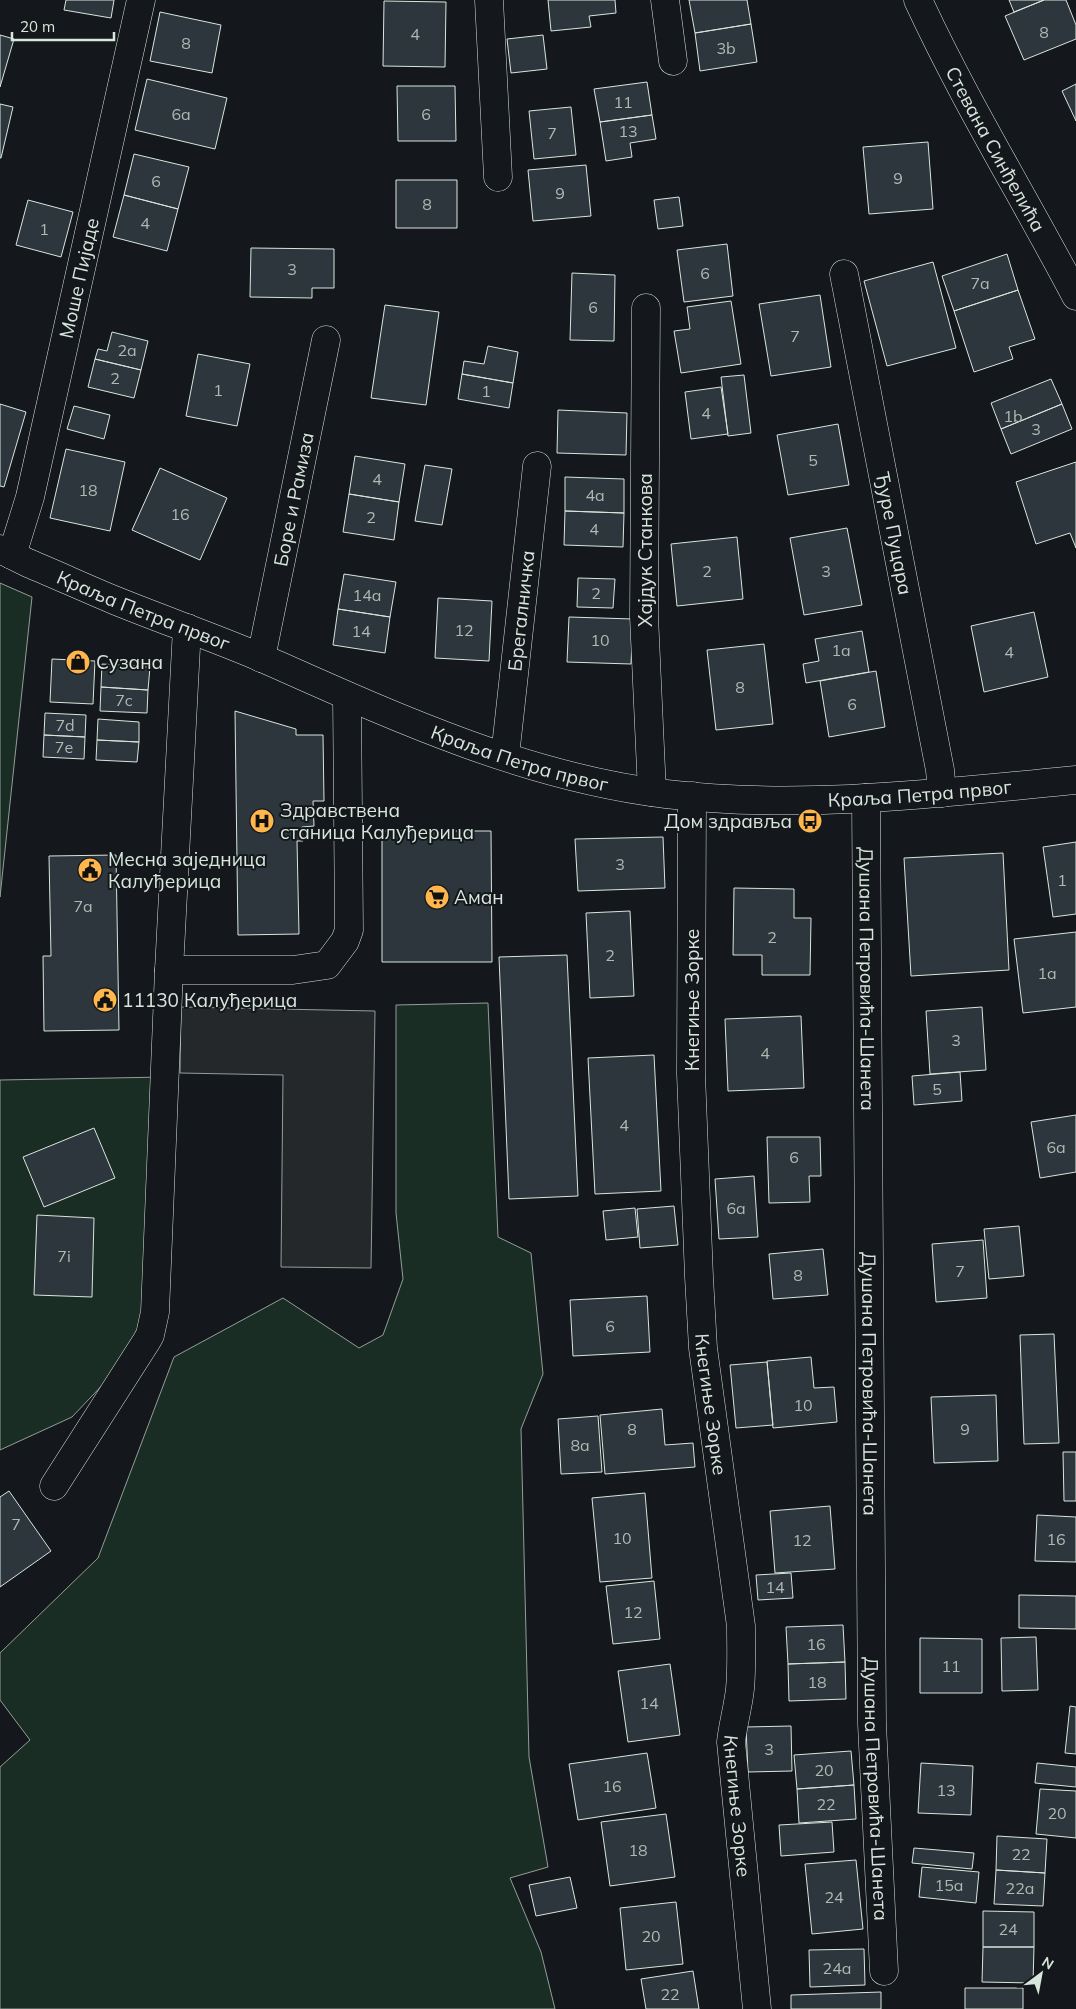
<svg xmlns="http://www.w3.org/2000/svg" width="1076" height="2009" viewBox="0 0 1076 2009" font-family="Mulish,sans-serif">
<rect width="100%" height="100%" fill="#14181c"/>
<path fill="#1a2d24" stroke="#939e99" d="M0,583L32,597L0,897Z
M488,1003L498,1237L531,1253L543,1374L521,1429L529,1757L548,1867L510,1878L541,1952L555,2009H0V1767L30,1740L0,1700V1653L98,1558L174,1357L283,1298L359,1348L383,1335L403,1279L396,1213V1005Z
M165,1077L150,1335L72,1417L0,1450V1080Z"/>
<path fill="#24282b" stroke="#939e99" d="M181,1007L375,1011L371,1268L281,1267L283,1075L180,1073Z"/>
<path fill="#2c363c" stroke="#d8e6dc" d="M66,0H114L111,18L64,10Z
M548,0H615L616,13L589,16L591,27L551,31Z
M689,0H747L751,24L695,33Z
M1009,0H1044L1014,12Z
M1044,0H1066L1076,25V39L1024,60L1005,16Z
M384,1L446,2L445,67L383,66Z
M160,12L221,25L212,73L150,61Z
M751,24L757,62L700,71L695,33Z
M0,35L14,39L0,87Z
M543,35L547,69L511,73L507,39Z
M147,79L227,98L215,149L135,130Z
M647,82L652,115L600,122L594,89Z
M1076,84V121L1062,91Z
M397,86H455L456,141H398Z
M0,104L13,107L1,158H0Z
M571,107L576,155L534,159L529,111Z
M652,115L656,139L630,143L632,157L606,161L600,122Z
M928,142L933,209L869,214L863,147Z
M134,154L189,167L178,209L124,195Z
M586,165L591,216L533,221L528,170Z
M396,180H457V228H396Z
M124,195L178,209L167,251L113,237Z
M679,197L683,226L658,229L654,200Z
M28,200L73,212L61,257L16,245Z
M727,244L733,296L684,302L677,250Z
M251,248L334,249V288H312V298L250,297Z
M1007,254L1018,290L954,311L942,276Z
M933,262L956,348L887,366L864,281Z
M572,273L615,275L614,341L570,340Z
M1018,290L1035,339L1009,347L1013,359L974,372L954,311Z
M820,295L831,367L771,376L759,304Z
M731,301L741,364L681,373L674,331L690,329L687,307Z
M385,305L439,312L426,405L371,398Z
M112,332L148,341L141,370L95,359L98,349L107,351Z
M488,346L518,352L513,383L462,374L464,361L484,364Z
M198,354L250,364L237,426L186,416Z
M95,359L141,370L134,398L88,387Z
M462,374L513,383L509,408L458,399Z
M744,375L751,433L728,436L721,377Z
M1051,379L1062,404L1001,429L991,403Z
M721,387L728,434L691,439L685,392Z
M0,404L26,412L4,487L0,486Z
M1062,404L1072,429L1011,454L1001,429Z
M74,406L110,415L104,439L67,429Z
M558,410L627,413L626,455L557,453Z
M838,424L849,485L788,495L777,435Z
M66,449L125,462L110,531L50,518Z
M355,456L405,464L399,502L349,494Z
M1076,462V548L1070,533L1036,544L1016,482Z
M425,465L452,469L442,525L415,521Z
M160,468L227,498L200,560L132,530Z
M565,477L624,479V513L565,511Z
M349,494L399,502L394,540L343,532Z
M565,511L624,513L623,547L564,545Z
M847,528L862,605L804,615L790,538Z
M737,537L743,599L677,606L671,544Z
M344,574L396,582L390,617L338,609Z
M578,578L615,579L613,608L577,607Z
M438,598L492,601L489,661L435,658Z
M338,609L390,617L385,653L333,645Z
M1034,612L1048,677L984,692L971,626Z
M569,617L633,619L631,664L567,662Z
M862,631L869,672L806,683L803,664L819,661L815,639Z
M764,644L773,724L716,730L707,650Z
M52,659L95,661L93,704L50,702Z
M102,664L150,667L148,690L101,687Z
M876,671L885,727L829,737L820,681Z
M101,687L148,690L147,713L100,711Z
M235,711L296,729V735H323L324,801H313L314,826L302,827L303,841H297L299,934L238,935Z
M45,713L86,715L85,737L44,735Z
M98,719L139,722V742L97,740Z
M44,735L85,737L84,759L43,757Z
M97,740L139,742L137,762L96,760Z
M382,831H491L492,962H382Z
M663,837L665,888L578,891L575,839Z
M1076,842V914L1053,917L1043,847Z
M1003,853L1009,970L911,976L904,858Z
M116,855L119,1030L44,1031L43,956H51L49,856Z
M734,888L794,889V918H811L810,975H762V955H733Z
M630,911L634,996L590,998L586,913Z
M1076,932V1007L1023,1013L1014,939Z
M567,955L578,1196L509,1199L499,957Z
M982,1007L986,1070L930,1074L926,1011Z
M801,1016L804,1088L728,1091L725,1019Z
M654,1055L661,1191L595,1194L588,1058Z
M960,1072L962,1101L914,1105L912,1076Z
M1076,1115V1172L1040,1178L1031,1122Z
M94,1128L115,1178L44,1207L23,1157Z
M767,1137H820L821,1176H809L810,1202L769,1203Z
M754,1176L758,1237L719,1239L715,1179Z
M674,1206L678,1245L640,1248L637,1209Z
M635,1208L638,1237L606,1240L603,1211Z
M37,1215L94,1218L92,1297L34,1295Z
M1019,1226L1024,1276L989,1279L984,1229Z
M983,1240L987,1298L936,1302L932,1244Z
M823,1249L828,1295L773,1299L769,1254Z
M647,1296L650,1352L573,1356L570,1300Z
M1054,1334L1059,1443L1024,1444L1020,1335Z
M811,1357L814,1388L834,1387L837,1422L773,1428L767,1361Z
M767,1362L773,1425L736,1428L730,1365Z
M996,1395L998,1461L934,1463L931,1397Z
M662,1409L665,1445L693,1443L695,1467L605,1474L600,1415Z
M598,1416L602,1472L561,1474L558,1419Z
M1063,1452H1076V1501H1064Z
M9,1491L51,1551L0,1587V1497Z
M645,1493L652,1578L600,1582L592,1498Z
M830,1506L835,1569L775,1573L770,1511Z
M1037,1515L1076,1517V1562L1035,1561Z
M791,1573L793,1598L758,1600L756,1575Z
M654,1581L660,1639L613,1644L606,1586Z
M1019,1595L1076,1596V1629L1019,1628Z
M843,1625L845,1662L788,1664L786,1627Z
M1036,1637L1038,1690L1002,1691L1001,1638Z
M920,1638L982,1639V1693H920Z
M845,1662L846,1699L789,1701L788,1664Z
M670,1664L680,1735L628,1742L618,1671Z
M1070,1706L1076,1707V1754L1065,1753Z
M791,1726L792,1771L748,1772L746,1727Z
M851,1751L854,1785L797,1789L794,1755Z
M647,1753L656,1808L578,1820L569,1764Z
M921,1763L973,1766L971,1815L918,1813Z
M1037,1763L1076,1767V1787L1035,1783Z
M854,1785L856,1819L799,1823L797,1789Z
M1040,1789L1076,1791V1838L1036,1834Z
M666,1814L675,1877L610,1886L601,1822Z
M832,1822L834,1852L781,1856L779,1825Z
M997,1836L1047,1839L1045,1873L996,1870Z
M914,1848L974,1853L972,1869L912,1863Z
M856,1860L863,1929L812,1934L805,1864Z
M922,1867L979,1872L976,1903L919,1897Z
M996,1870L1045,1873L1043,1906L994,1904Z
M570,1877L577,1908L536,1916L529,1885Z
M676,1902L683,1964L626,1970L620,1908Z
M983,1911L1034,1912V1947H983Z
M983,1947H1034L1033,1983L982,1982Z
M864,1949L865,1985L810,1987L809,1950Z
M693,1971L699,2009H646L641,1979Z
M965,1988H1023V2009H965Z
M881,1992V2009H791V1995Z"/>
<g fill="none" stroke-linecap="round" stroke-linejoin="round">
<defs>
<g id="minor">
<path d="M489,0L498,177"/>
<path d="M665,0L673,61"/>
<path id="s1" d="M918,0C965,102 1024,197 1076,296"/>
<path id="s2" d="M844,274L940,770L942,793"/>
<path d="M646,308L644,616L652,792"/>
<path id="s3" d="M0,549L28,563C57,575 85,588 114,600C163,620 213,637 262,658C390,715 524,777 666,794C802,810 940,793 1076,780"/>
<path id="s4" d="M12,555L30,497L141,0"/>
<path id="s5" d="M261,658L326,340"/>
<path id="s6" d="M505,756L537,466"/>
<path id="s7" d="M692,796L691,1074L699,1277L703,1348L741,1626C741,1647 742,1668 740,1689C738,1707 733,1724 731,1742L757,2009"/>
<path id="s8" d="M866,798L872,1724L884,1971"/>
<path d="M169,970H293L327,965L345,941L349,930L347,696"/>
<path d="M54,1486L146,1342L150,1335L155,1312L169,970L187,628"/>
</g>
</defs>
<use href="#minor" stroke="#d8e6dc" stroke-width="29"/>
<use href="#minor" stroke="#14181c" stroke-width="28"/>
</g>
<defs>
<symbol id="shop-disc" viewBox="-11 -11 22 22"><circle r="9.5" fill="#ffb74d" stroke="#14181c"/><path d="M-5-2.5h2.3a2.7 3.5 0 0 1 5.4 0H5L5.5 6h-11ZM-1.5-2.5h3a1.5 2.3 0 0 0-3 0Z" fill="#111"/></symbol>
<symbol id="hospital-disc" viewBox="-11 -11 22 22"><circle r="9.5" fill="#ffb74d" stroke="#14181c"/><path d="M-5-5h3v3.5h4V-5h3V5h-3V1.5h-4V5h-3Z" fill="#111"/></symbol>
<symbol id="bus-disc" viewBox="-11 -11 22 22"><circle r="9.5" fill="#ffb74d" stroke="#14181c"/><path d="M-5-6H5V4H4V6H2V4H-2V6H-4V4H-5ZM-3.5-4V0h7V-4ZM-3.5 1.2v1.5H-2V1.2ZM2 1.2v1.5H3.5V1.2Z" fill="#111"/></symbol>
<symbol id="civic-disc" viewBox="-11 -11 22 22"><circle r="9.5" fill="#ffb74d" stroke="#14181c"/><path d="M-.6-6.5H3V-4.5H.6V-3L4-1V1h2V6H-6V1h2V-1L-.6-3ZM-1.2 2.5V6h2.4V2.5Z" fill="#111"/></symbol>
<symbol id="supermarket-disc" viewBox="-11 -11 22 22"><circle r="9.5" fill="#ffb74d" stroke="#14181c"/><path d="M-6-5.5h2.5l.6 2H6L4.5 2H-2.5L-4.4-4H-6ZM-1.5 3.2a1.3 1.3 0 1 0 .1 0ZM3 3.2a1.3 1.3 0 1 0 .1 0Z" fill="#111"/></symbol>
</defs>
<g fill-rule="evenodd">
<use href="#shop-disc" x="64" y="648" width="28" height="28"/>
<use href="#hospital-disc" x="248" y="807" width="28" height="28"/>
<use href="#bus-disc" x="796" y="807" width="28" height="28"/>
<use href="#civic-disc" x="76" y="856" width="28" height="28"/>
<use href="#supermarket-disc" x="423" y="883" width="28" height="28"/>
<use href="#civic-disc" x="91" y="986" width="28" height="28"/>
</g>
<g text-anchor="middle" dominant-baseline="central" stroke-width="4" stroke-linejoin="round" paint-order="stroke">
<g font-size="16" fill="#adbab4">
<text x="1044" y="32">8</text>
<text x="415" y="34">4</text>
<text x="186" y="43">8</text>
<text x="726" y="48">3b</text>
<text x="623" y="102">11</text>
<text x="181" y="114">6a</text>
<text x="426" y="114">6</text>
<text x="628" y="131">13</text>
<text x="552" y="133">7</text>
<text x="898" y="178">9</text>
<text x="156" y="181">6</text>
<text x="560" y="193">9</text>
<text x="427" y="204">8</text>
<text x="145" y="223">4</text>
<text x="44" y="229">1</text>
<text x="292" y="269">3</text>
<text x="705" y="273">6</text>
<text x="980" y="283">7a</text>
<text x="593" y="307">6</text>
<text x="795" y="336">7</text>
<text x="127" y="350">2a</text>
<text x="115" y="378">2</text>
<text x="218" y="390">1</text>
<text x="486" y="391">1</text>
<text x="706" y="413">4</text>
<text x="1013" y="416">1b</text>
<text x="1036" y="429">3</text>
<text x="813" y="460">5</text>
<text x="377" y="479">4</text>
<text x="88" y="490">18</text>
<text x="595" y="495">4a</text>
<text x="180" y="514">16</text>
<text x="371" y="517">2</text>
<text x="594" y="529">4</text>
<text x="707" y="571">2</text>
<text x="826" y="571">3</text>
<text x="596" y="593">2</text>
<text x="367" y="595">14a</text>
<text x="464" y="630">12</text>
<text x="361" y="631">14</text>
<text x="600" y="640">10</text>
<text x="841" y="650">1a</text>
<text x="1009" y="652">4</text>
<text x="740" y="687">8</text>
<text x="124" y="700">7c</text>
<text x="852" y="704">6</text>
<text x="65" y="725">7d</text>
<text x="64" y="747">7e</text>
<text x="620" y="864">3</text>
<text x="1062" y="880">1</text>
<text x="83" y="906">7a</text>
<text x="772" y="937">2</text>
<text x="610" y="955">2</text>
<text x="1047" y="973">1a</text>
<text x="956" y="1040">3</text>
<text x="765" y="1053">4</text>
<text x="937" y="1089">5</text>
<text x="624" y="1125">4</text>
<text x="1056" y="1147">6a</text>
<text x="794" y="1157">6</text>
<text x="736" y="1208">6a</text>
<text x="64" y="1256">7i</text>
<text x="960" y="1271">7</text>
<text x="798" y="1275">8</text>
<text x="610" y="1326">6</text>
<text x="803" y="1405">10</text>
<text x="632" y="1429">8</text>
<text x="965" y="1429">9</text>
<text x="580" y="1445">8a</text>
<text x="16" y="1524">7</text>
<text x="622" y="1538">10</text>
<text x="1056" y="1539">16</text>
<text x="802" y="1540">12</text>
<text x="775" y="1587">14</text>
<text x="633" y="1612">12</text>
<text x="816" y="1644">16</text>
<text x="951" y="1666">11</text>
<text x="817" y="1682">18</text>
<text x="649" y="1703">14</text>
<text x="769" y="1749">3</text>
<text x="824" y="1770">20</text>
<text x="612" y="1786">16</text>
<text x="946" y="1790">13</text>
<text x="826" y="1804">22</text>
<text x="1057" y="1813">20</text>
<text x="638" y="1850">18</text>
<text x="1021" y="1854">22</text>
<text x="949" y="1885">15a</text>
<text x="1020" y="1888">22a</text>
<text x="834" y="1897">24</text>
<text x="1008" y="1929">24</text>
<text x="651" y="1936">20</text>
<text x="837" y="1968">24a</text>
<text x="670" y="1994">22</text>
</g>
<g font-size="19" fill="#d8e6dc" stroke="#14181c">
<text stroke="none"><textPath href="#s1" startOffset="168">Стевана Синђелића</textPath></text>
<text stroke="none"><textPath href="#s4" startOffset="285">Моше Пијаде</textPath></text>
<text stroke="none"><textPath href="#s5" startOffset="162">Боре и Рамиза</textPath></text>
<text stroke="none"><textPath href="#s2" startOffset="264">Ђуре Пуцара</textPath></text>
<text transform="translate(645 550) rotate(-90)">Хајдук Станкова</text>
<text stroke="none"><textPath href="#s3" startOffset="156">Краља Петра првог</textPath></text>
<text stroke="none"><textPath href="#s6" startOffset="146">Брегалничка</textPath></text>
<text stroke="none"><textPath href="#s3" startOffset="561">Краља Петра првог</textPath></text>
<text stroke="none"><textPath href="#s3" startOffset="966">Краља Петра првог</textPath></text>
<text stroke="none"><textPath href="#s8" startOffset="181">Душана Петровића-Шанета</textPath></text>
<text transform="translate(692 1000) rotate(-90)">Кнегиње Зорке</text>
<text stroke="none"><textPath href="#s8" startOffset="586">Душана Петровића-Шанета</textPath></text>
<text stroke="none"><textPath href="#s7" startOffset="609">Кнегиње Зорке</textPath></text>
<text stroke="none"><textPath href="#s8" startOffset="991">Душана Петровића-Шанета</textPath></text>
<text stroke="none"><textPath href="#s7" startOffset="1014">Кнегиње Зорке</textPath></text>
</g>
<g font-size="19" fill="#d8e6dc" stroke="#14181c" text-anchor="start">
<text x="96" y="662">Сузана</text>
<text x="280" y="810">Здравствена<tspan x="280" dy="22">станица Калуђерица</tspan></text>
<text x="792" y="821" text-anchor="end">Дом здравља</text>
<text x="108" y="859">Месна заједница<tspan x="108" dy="22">Калуђерица</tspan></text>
<text x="454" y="897">Аман</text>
<text x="122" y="1000">11130 Калуђерица</text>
</g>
</g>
<g transform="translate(1041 1974) rotate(32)" stroke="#14181c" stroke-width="4" paint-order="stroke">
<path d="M0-4L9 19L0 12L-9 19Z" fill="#d8e6dc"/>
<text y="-8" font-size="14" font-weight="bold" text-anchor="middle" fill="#d8e6dc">N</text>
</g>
<path d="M12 32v8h102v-8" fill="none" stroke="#d8e6dc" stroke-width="2.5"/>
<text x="20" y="32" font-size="15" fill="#d8e6dc" stroke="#14181c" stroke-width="4" paint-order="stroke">20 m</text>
</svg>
